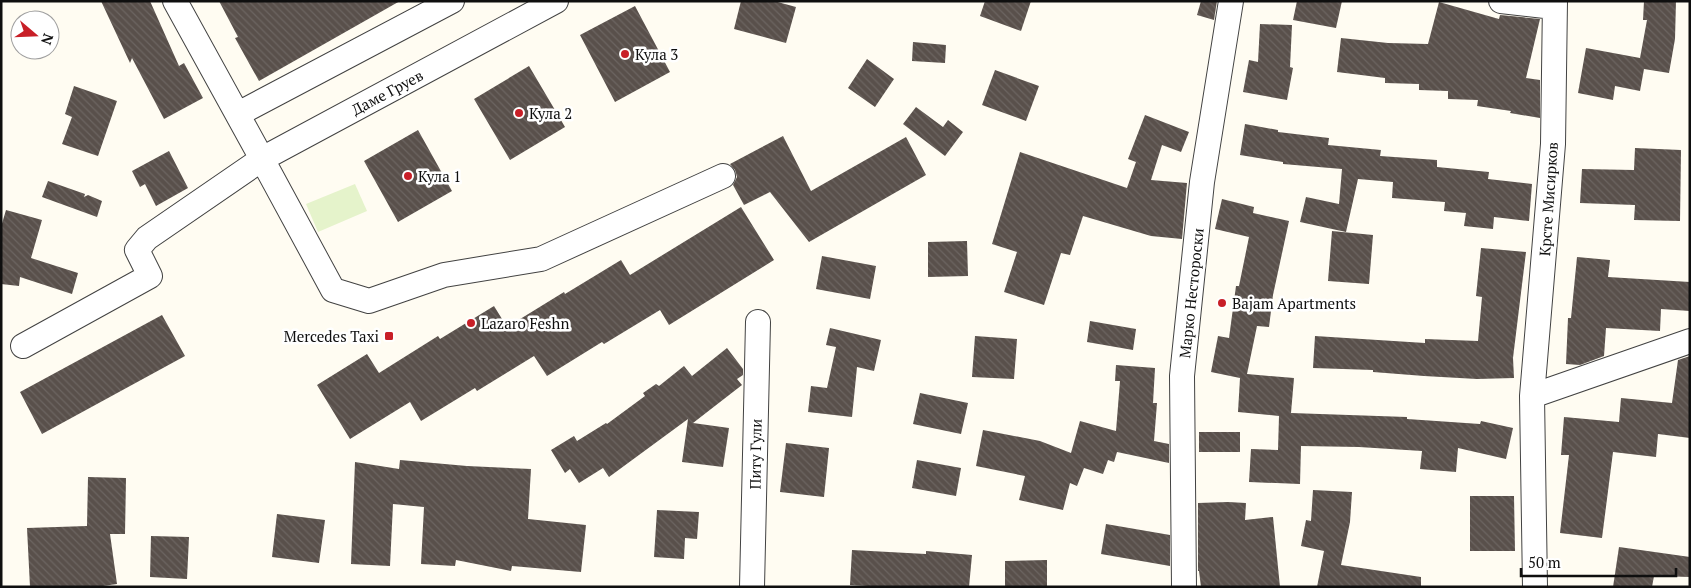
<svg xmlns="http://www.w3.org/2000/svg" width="1691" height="588" viewBox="0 0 1691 588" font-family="'PT Serif',serif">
<defs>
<pattern id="building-back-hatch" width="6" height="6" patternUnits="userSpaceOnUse" patternTransform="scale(1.25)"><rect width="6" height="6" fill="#59504b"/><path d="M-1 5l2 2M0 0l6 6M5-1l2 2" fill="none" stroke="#6c6561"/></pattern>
</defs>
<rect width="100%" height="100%" fill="#fffcf2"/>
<path fill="#e5f3cb" d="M355,184L367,211L318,232L306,204Z"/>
<path fill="url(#building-back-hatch)" d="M101,1H150L179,66L184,63L203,98L164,119L132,58L130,63Z
M219,1H400L259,81L235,38L238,37Z
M741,1H774L796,7L786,43L734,29Z
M985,1H1031L1021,31L980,16Z
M1201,1H1217L1214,20L1197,15Z
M1297,1H1342L1336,28L1293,20Z
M1644,1H1676L1675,39L1669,73L1644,69L1640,91L1615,86L1613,100L1578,93L1586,48L1640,58L1647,20H1643Z
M1439,2L1499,19L1500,15L1540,19L1526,78L1540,80V118L1510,113L1511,111L1477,106L1478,100L1448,99V91L1419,90V84L1385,83V78L1337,72L1341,38L1388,43L1428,44Z
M635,6L670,72L615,102L580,35Z
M1260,24L1292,25L1290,67L1293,68L1287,100L1243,92L1249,60L1258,62Z
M913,42L946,45L945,63L912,61Z
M867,59L894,79L875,107L848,88Z
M529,66L565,127L510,160L474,99Z
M995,70L1039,86L1026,121L982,105Z
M74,86L117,101L98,156L62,144L72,117L65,114Z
M916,107L943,127L948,120L963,132L945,156L903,124Z
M1145,115L1189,132L1181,152L1162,145L1151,180L1187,183L1182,239L1151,236L1083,216L1070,255L1061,253L1044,305L1004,292L1017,252L992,244L1020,152L1127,188L1136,162L1128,159Z
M1245,124L1278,130V132L1329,138L1328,145L1381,150L1380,156L1437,160V167L1489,172L1488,179L1532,184L1529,221L1494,217L1493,229L1464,226L1466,213L1444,211L1445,202L1392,198L1393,182L1358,179L1346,232L1300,222L1306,197L1339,204L1342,169L1283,164V162L1240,155Z
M418,130L452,191L398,222L364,161Z
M783,136L811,191L906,137L926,175L809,242L770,192L744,205L733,185L737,177L735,170L730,164Z
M1635,148L1681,150L1680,221L1634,220L1635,205L1580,203L1582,169L1634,170Z
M169,151L188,188L156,206L145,184L140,187L132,171Z
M48,181L85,194L84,197L88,195L102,201L97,217L42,197Z
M1222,199L1254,207L1253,213L1289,221L1273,295L1269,327L1257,326L1247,374L1294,378L1291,413L1407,417V419L1480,424L1481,421L1513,428L1506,459L1458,448L1456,472L1420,469L1422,451L1359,447L1301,446L1300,484L1249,482L1251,449L1278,450L1279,416L1238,412L1240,378L1211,372L1218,336L1229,338L1236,286H1239L1249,237L1215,229Z
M741,207L774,260L669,325L660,310L604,344L602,342L547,376L534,356L477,391L475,388L421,421L410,402L350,439L317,385L367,354L379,373L438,336L440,339L494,306L507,327L564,292L565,294L621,260L630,275Z
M6,210L42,220L31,258L78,273L72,294L20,277L19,286L1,284V227Z
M1332,231L1373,235L1369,284L1328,281Z
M967,241L968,276L928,277V242Z
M1481,248L1526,252L1513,358L1514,378L1477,379L1424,376L1373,372V370L1313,368L1315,336L1425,343V339L1478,341L1482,297L1476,296Z
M822,256L876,266L870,299L816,289Z
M1577,257L1610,260L1608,277L1690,282V311L1661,309L1660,331L1606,328L1604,356L1580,365L1566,364L1568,318H1571Z
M162,315L185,356L42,434L20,392Z
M1090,321L1136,329L1133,350L1087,342Z
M830,328L881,340L874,371L857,367L852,417L808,412L811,386L827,388L836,347L826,345Z
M975,336L1017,339L1014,379L972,377Z
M727,348L743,369V375L737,379L742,385L693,423L729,428L723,467L682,462L688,419L609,477L603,468L579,483L570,469L565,473L551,450L574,436L577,441L606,423L607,424L645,396L643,393L656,384L659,386L684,366L692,376Z
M1690,356V438L1658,434L1656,457L1613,452L1602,538L1560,533L1569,455H1561L1564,417L1619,422L1621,398L1672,403L1678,360Z
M1116,365L1155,368L1153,403H1157L1154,441L1169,444V463L1117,452L1114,462L1108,460L1103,474L1084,468L1077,486L1070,483L1063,510L1019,500L1025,476L976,466L983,430L1040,441L1071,453L1080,421L1116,431L1120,381H1115Z
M920,393L968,403L961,434L913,424Z
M1199,432H1240V452H1199Z
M786,443L829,448L824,497L780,492Z
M400,460L467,466L531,469L528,519L586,525L581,572L512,566L511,571L456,560L455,566L421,564L424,507L393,504L390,566L351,564L355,462L399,469Z
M917,460L961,468L956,496L912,488Z
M88,477L126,478L125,534H110L117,584L96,587H30L27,528L87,526Z
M1313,490L1352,492L1350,522L1341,565L1421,577V587H1317L1324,551L1301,546L1306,520L1311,521Z
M1470,496H1514L1515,551H1470Z
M1228,502L1246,503L1245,520L1273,517L1280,587H1201L1199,571H1198V503Z
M657,510L699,512L697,539L685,538L684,559L654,557Z
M277,514L325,520L319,563L272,557Z
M1106,524L1170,535V566L1101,554Z
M151,536L189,537L187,579L150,577Z
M1619,547L1690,557V577L1654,576L1652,587H1613Z
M852,550L926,554V551L972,555L969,587H886L850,585Z
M1047,560V587H1005V561Z"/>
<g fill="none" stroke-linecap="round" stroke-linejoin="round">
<defs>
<path id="minor" d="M175,1L262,159L556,1
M1501,1L1554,7
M238,114L452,1
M23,346L150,276L137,250L147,238L262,159L333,290L369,301L444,275L541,259L723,176
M1532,396L1690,341
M752,587L758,322
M1184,587L1182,376L1202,182L1231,1
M1535,587L1532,396L1553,144L1555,1"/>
</defs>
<use href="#minor" stroke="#424242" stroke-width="26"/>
<use href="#minor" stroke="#fff" stroke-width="24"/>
</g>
<g fill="#c81f27" stroke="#fff" stroke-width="2">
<circle cx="625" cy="54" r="5"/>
<circle cx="519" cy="113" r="5"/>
<circle cx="408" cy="176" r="5"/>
<circle cx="1222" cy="303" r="5"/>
<circle cx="471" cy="323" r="5"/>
<rect x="384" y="331" width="10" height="10" rx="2.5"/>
</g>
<g text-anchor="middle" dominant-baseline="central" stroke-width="5" stroke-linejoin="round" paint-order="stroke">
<g font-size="15" fill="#0f0f0f" stroke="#fff" text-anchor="start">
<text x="635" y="54">Кула 3</text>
<text x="529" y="113">Кула 2</text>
<text x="418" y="176">Кула 1</text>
<text x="1232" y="303">Bajam Apartments</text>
<text x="481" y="323">Lazaro Feshn</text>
<text x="379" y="336" text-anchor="end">Mercedes Taxi</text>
</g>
<g font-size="15" fill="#0f0f0f" stroke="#fff">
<text transform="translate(387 92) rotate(-28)">Даме Груев</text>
<text transform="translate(1548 199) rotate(-86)">Крсте Мисирков</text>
<text transform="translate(1191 293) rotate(-84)">Марко Нестороски</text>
<text transform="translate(755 454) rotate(-89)">Питу Гули</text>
</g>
</g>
<rect width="1691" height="588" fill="none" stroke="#0f0f0f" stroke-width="5"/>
<g transform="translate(35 35) rotate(109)"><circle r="24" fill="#ffffff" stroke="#9f9f9f"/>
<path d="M0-4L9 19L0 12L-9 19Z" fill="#c81f27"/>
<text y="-8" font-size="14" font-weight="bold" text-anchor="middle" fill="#0f0f0f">N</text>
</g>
<path d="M1521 568v8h155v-8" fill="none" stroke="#0f0f0f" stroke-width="2.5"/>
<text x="1528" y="568" font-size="15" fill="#0f0f0f" stroke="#ffffff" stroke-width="4" paint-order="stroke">50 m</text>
</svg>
